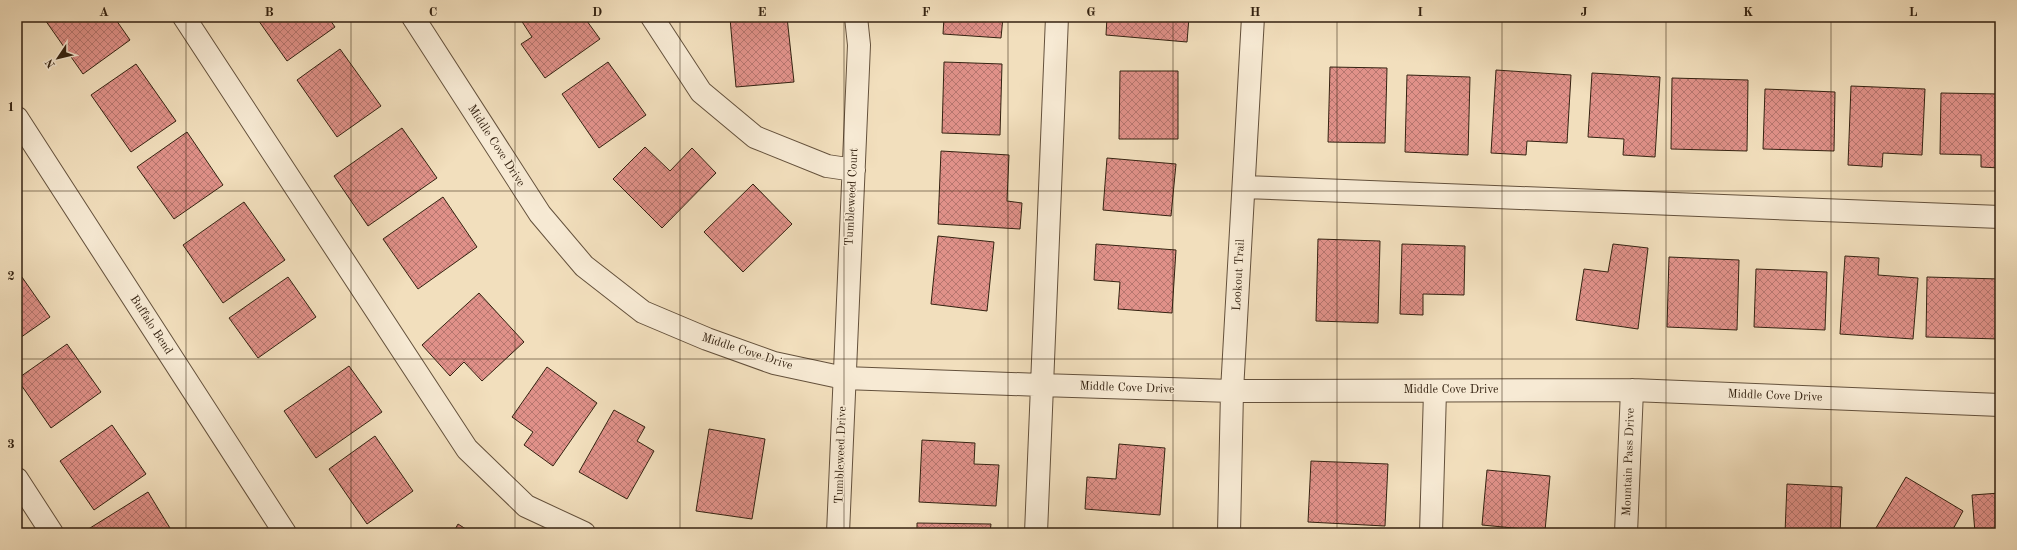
<svg xmlns="http://www.w3.org/2000/svg" width="2017" height="550" viewBox="0 0 2017 550" font-family="'Old Standard TT',serif">
<defs>
<pattern id="building-cross-hatch" width="8" height="8" patternUnits="userSpaceOnUse"><rect width="8" height="8" fill="#e09189"/><path d="M0 0l8 8M0 8l8-8" fill="none" stroke="#b6766f"/></pattern>
</defs>
<rect width="100%" height="100%" fill="#f2dfbd"/>
<filter id="stains"><feTurbulence type="fractalNoise" baseFrequency=".005" numOctaves="4"/><feColorMatrix values="0 0 0 0 .2 0 0 0 0 .09 0 0 0 0 .02 0 0 0 .5 -.17"/></filter>
<radialGradient id="worn" r=".72"><stop offset=".6" stop-color="#630" stop-opacity="0"/><stop offset="1" stop-color="#630" stop-opacity=".3"/></radialGradient>
<path fill="url(#building-cross-hatch)" stroke="#342211" d="M43,17H114L130,40L83,74Z
M256,17H328L335,27L287,61Z
M519,17H584L600,39L545,78L521,44L532,37Z
M787,17L794,82L736,87L730,18Z
M944,17H1003L1001,38L943,34Z
M1107,17H1189L1187,42L1106,35Z
M340,49L381,106L337,137L297,80Z
M608,62L646,115L599,148L562,94Z
M944,62L1002,64L1000,135L942,133Z
M136,64L176,121L131,152L91,95Z
M1330,67L1387,68L1385,143L1328,142Z
M1496,70L1571,75L1567,143L1527,141L1526,155L1491,153Z
M1120,71H1178V139H1119Z
M1592,73L1660,77L1655,157L1623,155L1624,139L1588,137Z
M1407,75L1470,77L1468,155L1405,152Z
M1672,78L1748,80L1747,151L1671,149Z
M1851,86L1925,89L1922,155L1883,153L1882,167L1848,165Z
M1765,89L1835,92L1834,151L1763,149Z
M1941,93L2000,94V168L1981,167V155L1940,154Z
M402,128L437,178L368,226L334,176Z
M187,132L223,185L174,219L137,167Z
M645,147L670,171L692,148L716,173L662,228L613,179Z
M941,151L1009,155L1007,201L1022,203L1020,229L938,224Z
M1107,158L1176,164L1171,216L1103,210Z
M753,184L792,224L743,272L704,232Z
M443,197L477,247L418,289L383,239Z
M244,202L285,260L223,303L183,245Z
M938,236L994,242L987,311L931,304Z
M1318,239L1380,241L1378,323L1316,321Z
M1096,244L1176,250L1172,313L1118,309L1120,282L1094,280Z
M1402,244L1465,246L1464,295L1423,294V315L1400,314Z
M1613,244L1648,248L1638,329L1576,320L1584,269L1608,272Z
M1845,256L1879,258L1878,275L1918,278L1913,339L1840,334Z
M1669,257L1739,260L1737,330L1667,327Z
M1756,269L1827,272L1825,330L1754,327Z
M17,270L50,317L17,340Z
M288,277L316,317L258,358L229,318Z
M1927,277L2000,279V339L1926,337Z
M479,293L524,342L482,381L464,362L450,376L422,345Z
M67,344L101,392L51,428L17,379Z
M349,366L382,412L316,458L284,411Z
M547,367L597,403L553,466L524,445L533,432L512,417Z
M614,410L645,427L637,441L654,451L627,499L579,472Z
M112,425L146,474L94,510L60,461Z
M709,429L765,439L752,519L696,511Z
M375,436L413,491L367,524L329,469Z
M922,440L975,443L974,464L999,465L996,506L919,502Z
M1119,444L1165,448L1160,515L1085,509L1087,477L1116,479Z
M1311,461L1388,464L1385,526L1308,522Z
M1487,470L1550,476L1545,531L1482,525Z
M1906,477L1963,511L1951,533H1873Z
M1787,484L1842,487L1840,533H1785Z
M148,492L173,533H82Z
M2000,493V533H1975L1972,495Z
M917,523L991,524L990,533H917Z
M458,524L472,533H453Z"/>
<g fill="none" stroke-linecap="round" stroke-linejoin="round">
<defs>
<path id="minor" d="M184,17L467,449L526,506L584,533
M413,17L540,214L584,266L643,312L707,339L774,363L844,378L1041,385L1232,391L1632,390L2000,405
M652,17L701,92L755,137L827,166L854,170
M17,118L285,533
M1244,187L2000,217
M17,479L52,533
M838,533L859,45L856,17
M1036,533L1057,17
M1229,533L1232,391L1253,17
M1431,533L1435,391
M1626,533L1632,390"/>
</defs>
<use href="#minor" stroke="#64513c" stroke-width="24"/>
<use href="#minor" stroke="#f7ead4" stroke-width="22"/>
</g>
<path fill="none" stroke="#342211" stroke-width="1" stroke-opacity="0.55" d="M186,17V533M351,17V533M515,17V533M680,17V533M844,17V533M1008,17V533M1173,17V533M1337,17V533M1502,17V533M1666,17V533M1831,17V533M17,191H2000M17,359H2000"/>
<g text-anchor="middle" dominant-baseline="central" stroke-width="3" stroke-linejoin="round" paint-order="stroke">
<g font-size="12" fill="#342211" stroke="#f7ead4">
<text transform="translate(496 146) rotate(57)">Middle Cove Drive</text>
<text transform="translate(852 197) rotate(-87)">Tumbleweed Court</text>
<text transform="translate(1239 275) rotate(-87)">Lookout Trail</text>
<text transform="translate(151 325) rotate(57)">Buffalo Bend</text>
<text transform="translate(747 352) rotate(18)">Middle Cove Drive</text>
<text transform="translate(1127 388) rotate(2)">Middle Cove Drive</text>
<text x="1451" y="390">Middle Cove Drive</text>
<text transform="translate(1775 396) rotate(2)">Middle Cove Drive</text>
<text transform="translate(841 455) rotate(-88)">Tumbleweed Drive</text>
<text transform="translate(1629 462) rotate(-88)">Mountain Pass Drive</text>
</g>
</g>
<rect width="2017" height="550" fill="none" stroke="#f2dfbd" stroke-width="44"/>
<g transform="translate(58 58) rotate(235)" stroke="#f7ead4" stroke-width="3" paint-order="stroke">
<path d="M0-3L7 15L0 10L-7 15Z" fill="#342211"/>
<text y="-6" font-size="11" font-weight="bold" text-anchor="middle" fill="#342211">N</text>
</g>
<rect x="22" y="22" width="1973" height="506" fill="none" stroke="#342211" stroke-width="1.5"/>
<g font-size="13" text-anchor="middle" font-weight="bold" fill="#342211">
<text x="104" y="16">A</text>
<text x="269" y="16">B</text>
<text x="433" y="16">C</text>
<text x="597" y="16">D</text>
<text x="762" y="16">E</text>
<text x="926" y="16">F</text>
<text x="1091" y="16">G</text>
<text x="1255" y="16">H</text>
<text x="1420" y="16">I</text>
<text x="1584" y="16">J</text>
<text x="1748" y="16">K</text>
<text x="1913" y="16">L</text>
<text x="11" y="111">1</text>
<text x="11" y="280">2</text>
<text x="11" y="448">3</text>
</g>
<rect width="100%" height="100%" filter="url(#stains)"/>
<rect width="100%" height="100%" fill="url(#worn)"/>
</svg>
